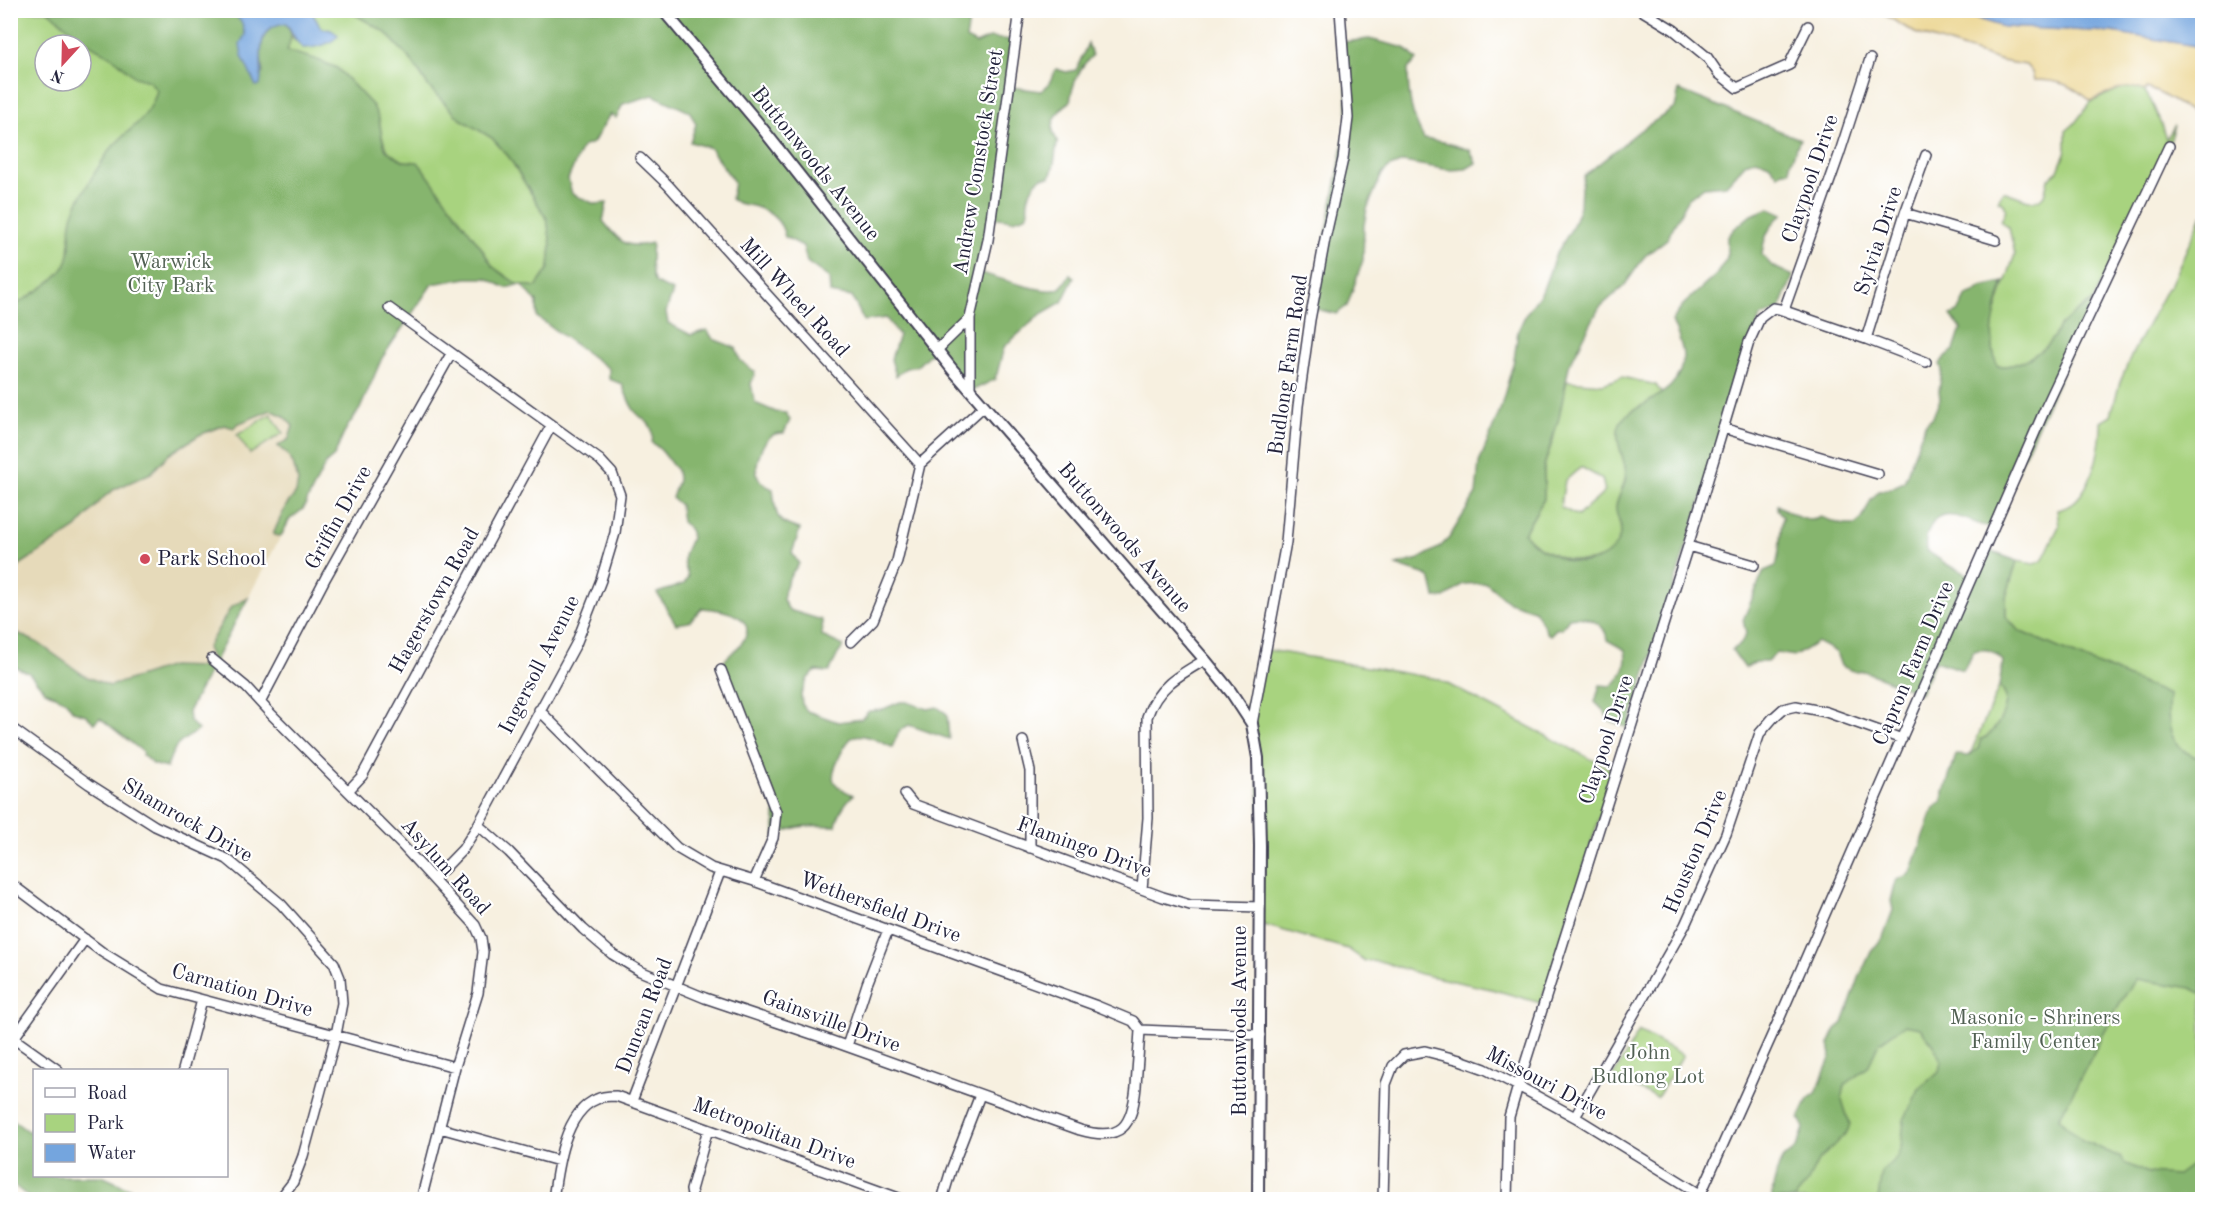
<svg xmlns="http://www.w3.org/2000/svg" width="2213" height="1210" viewBox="0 0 2213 1210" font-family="'Old Standard TT',serif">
<rect width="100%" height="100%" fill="#fff"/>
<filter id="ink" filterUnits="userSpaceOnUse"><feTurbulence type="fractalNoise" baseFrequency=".0167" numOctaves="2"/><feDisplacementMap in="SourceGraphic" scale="12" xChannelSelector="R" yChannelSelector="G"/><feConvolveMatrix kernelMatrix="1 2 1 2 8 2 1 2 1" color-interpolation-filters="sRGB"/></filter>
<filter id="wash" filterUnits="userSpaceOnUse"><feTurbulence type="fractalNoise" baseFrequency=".008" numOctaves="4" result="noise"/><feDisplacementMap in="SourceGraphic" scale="24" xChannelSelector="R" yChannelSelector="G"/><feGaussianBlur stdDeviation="1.35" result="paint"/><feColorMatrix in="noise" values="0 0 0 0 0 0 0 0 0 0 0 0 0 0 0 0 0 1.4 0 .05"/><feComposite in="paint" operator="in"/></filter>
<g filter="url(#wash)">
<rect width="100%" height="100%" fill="#f7f0e0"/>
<path fill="#e6daba" d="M271,410L284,416L293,426L290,439L282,451L287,454L293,463L298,481L296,493L286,506L274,535L281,536L248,598L231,607L213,660L206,667L138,677L110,686L85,676L38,643L11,630V578L21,564L47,548L115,489L151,473L168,455L199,435L224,425L234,428L237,424Z"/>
<path fill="#a8d37f" stroke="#657a5d" stroke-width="1.5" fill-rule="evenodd" d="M10,11H232L242,56L413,285L281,536L274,535V532L286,506L296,493L298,481L293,463L287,454L278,446L289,439L293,426L284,416L271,410L237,424L234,428L224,425L199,435L168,455L151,473L115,489L104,497L76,528L21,564L11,578ZM45,45H81V81H45Z
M311,11H349L385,32L411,60L429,87L459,118L492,138L509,157L547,219L551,245L549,268L536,287L517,284L493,267L480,246L415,162C387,162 382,144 379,119L286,51L292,35L295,41L331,30L321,28Z
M2123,87C2130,87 2137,86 2143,90C2152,97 2162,127 2166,139L2175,125L2169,145L2092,302C2081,309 2071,316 2061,325C2058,328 2057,333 2054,337C2041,354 2018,368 1997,366L1992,352V322L2015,254L2009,228L2001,221L2006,209L2003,202L1998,201L2003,191L2031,201L2039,200L2044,195L2048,179L2058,171L2066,150V131L2074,124L2091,102Z
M2202,215V1199L1774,1200L1882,961L2022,633L2006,617V597L2017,561L2034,564L2042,561L2059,526L2057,510C2090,505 2102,449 2101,421L2111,415L2120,382L2133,352L2167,288H2169Z
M1622,377L1656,385L1662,394L1625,466C1628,481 1620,491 1617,506C1614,516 1624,525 1620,537C1609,569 1573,564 1549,552C1539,547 1530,544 1524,533L1544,499V466L1553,440L1567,381L1603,384ZM1581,467L1602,479L1605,491C1597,501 1586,507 1578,516L1560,507L1565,481Z
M271,414L283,433L250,454L237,435Z
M1268,650L1438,679L1614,771L1541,1003L1491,989L1420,974L1383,962L1365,961L1348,949L1260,924L1258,759L1245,709L1260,678Z
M1639,1031L1683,1055L1657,1098L1613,1076Z"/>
<path fill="#86b56e" stroke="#546c54" stroke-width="1.5" d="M933,10L937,12L954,11L957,15L969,21L966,39L976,44L989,38L1014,40L1011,87L1041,91L1048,85L1056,69L1066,72L1076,70L1088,43L1092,56C1079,67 1072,86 1070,102C1057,110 1046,128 1058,141C1054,154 1056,164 1050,177H1042C1031,186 1026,197 1028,212L1026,216L1013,220L991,217L981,273C996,277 1046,295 1058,289C1064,286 1067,279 1070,274L1074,278L1062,302L1041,314L1004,347L997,374L995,377L996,379L971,391L935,349L917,366L906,368L896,376L891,359L899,335L886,318L864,321L852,297L830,293L829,278L807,262L803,246L785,237C782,220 770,211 753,206C743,204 739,205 731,199L734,182L710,148L690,142L696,124L690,112L653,95L623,104L616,118L610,114L593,143L582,147L568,179L572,194L595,204L607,203L603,221C619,241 625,250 652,243C651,251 650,276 655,282C659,286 668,288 673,291L666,312L668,323L691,335L707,330L713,339L736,348L740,360L755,372L751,384L755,403L776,412L786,413L790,420L784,433C779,433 775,433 770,437C761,444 754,466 758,477C761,484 767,486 773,489C776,514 774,523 800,529L792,553L799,564C790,574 784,587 783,600L789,610L822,620V636L844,646L838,654L829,672L816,671L808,678L801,694L802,704L807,711L838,722L861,719L869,711L881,710L900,702H907L928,709L937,707L947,714L949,739L909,725L900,730L892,747C882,743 866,733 855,736C846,739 830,772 834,781C838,789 846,791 853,795C844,804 838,813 836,826C813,825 795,824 775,837V811L724,661C729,655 736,650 741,644C762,616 721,609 702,608L689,622L676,624L657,593L684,584L688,577C687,571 683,563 684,557C686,541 701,536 682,522L680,505L672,498L678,480L677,470C666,460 666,451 652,443C656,419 641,423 632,407C628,400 625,391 622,384L609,379V369L537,317V302L521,284L506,288L486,278H467L432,284L382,358L360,409L347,427L334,456L326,463L303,509L289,520L281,536L274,535V532L286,506L296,493L298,481L293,463L287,454L278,446L289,439L293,426L284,416L271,410L237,424L234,428L224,425L199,435L168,455L151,473L115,489L104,497L76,528L21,564L11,578V308C28,296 49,286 62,270C76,252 65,229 75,209C81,194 101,162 110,150C128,128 150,120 157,90L149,81L135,77L116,60L86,42L48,11H232L242,23L245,35L263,74C260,52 257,27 285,23C294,33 291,39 287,51L315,59L337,68L373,106L379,119L382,137L386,150L403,161L418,162L480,246L493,267L517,284L536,287L549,268L551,245L547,219L509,157L492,138L459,118L429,87L411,60L385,32L349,11Z
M1369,39L1405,48L1417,60L1408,69C1408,96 1411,115 1424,139L1444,142L1470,150L1476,163L1466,169L1450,170L1403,162L1390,167L1382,174L1367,209L1364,225L1363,260L1347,306L1336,314L1312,308L1348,120L1344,42Z
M1679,90L1800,139L1790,164V171H1783L1778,175L1769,164L1756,159L1746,163L1726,185L1704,187L1688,199L1667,239L1645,256L1624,286L1599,308L1569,366L1559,418L1544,466V499L1524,533C1532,546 1548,552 1561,558C1585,569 1619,558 1621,529C1621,522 1615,514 1616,507C1617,495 1628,484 1626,472C1624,455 1613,440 1620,423C1624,415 1633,410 1641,406C1662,394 1682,384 1683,356C1683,345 1676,331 1672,321L1684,304L1716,275L1727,258V238L1734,229L1751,215L1770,208L1783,214C1770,223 1763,239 1762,255L1772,266L1793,276L1780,309L1760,317L1628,728L1609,720L1604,711L1595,702L1600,685L1611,686C1623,677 1628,665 1625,650L1607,640C1606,622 1585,615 1569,618L1562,628L1556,629L1550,635L1546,632C1545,624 1538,618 1534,610L1509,602L1486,583L1463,584L1445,598L1435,597L1431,580L1426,575L1396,565L1419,559L1440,547L1449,538L1476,494L1479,463L1500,410L1514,360L1518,331L1526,314L1542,292L1556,254L1572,228L1580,206L1581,188L1584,176L1639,131L1675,108Z
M2004,282C1995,313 1987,334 1997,366C2018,368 2040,354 2053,338C2056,334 2057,329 2060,326C2070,315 2082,308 2094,301L1991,529C1973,523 1942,503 1930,527C1926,535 1925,540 1926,550L1948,565L1970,575L1984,549L2017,561L2006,597V617L2019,631L2169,695C2166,725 2169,750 2202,759V994L2191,988L2136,979L2120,1003L2059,1119L2082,1140L2120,1157L2124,1163L2148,1173L2177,1175L2192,1164L2202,1133V1199H1878L1882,1171L1897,1157L1901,1148L1904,1120L1919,1089L1939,1071L1941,1061L1933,1044L1920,1028L1904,1025L1879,1043L1868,1067L1845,1085L1842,1100L1850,1125L1847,1132L1818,1161L1806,1185L1794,1199H1772C1771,1192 1778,1164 1783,1158C1788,1153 1794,1154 1797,1146C1800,1141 1802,1134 1804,1128L1799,1118L1808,1099L1816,1093L1831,1056L1829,1044L1836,1029L1843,1023L1859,978L1871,952L1883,937L1893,910L1891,901L1896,880L1908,875L1912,870L1934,808L1941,802L1956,755L1969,756L1978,748L1981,739C1994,736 2006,712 2006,699C2006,694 2002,690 1999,686L2003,661C1993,650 1988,648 1974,651L1963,670L1935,661L1920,693L1864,671L1856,672L1841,666L1836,652L1817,642L1795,656L1776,653L1767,662H1756L1745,668L1732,650L1740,645L1746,634L1743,620L1764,571L1776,566C1781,549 1779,534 1783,517L1777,509V505C1790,512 1807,526 1821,517L1843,525H1855L1862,519L1871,500L1879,491L1889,489L1904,482L1925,424L1933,417L1940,399L1939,390L1942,370L1940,364L1944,358L1954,350L1961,329L1951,315L1958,312L1967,295L1973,294L1981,287Z
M248,598L188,712L189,720L198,730C179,743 173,745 167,768L153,764L142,755L143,752L100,718L94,723L86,715L73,711L66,701L45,691L29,673L11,665V630L38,643L85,676L110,686L171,666L206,667L212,660L207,648L231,607Z
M11,1119L29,1132L34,1125V1176H102L137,1192L146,1199H31L11,1183Z"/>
<path fill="#eeda9e" stroke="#887e6c" stroke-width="1.5" d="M1878,11H1953L2003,27L2112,32L2202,47V118L2161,94L2147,88L2145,91C2126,82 2109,93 2091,101C2072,85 2059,80 2034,80L2032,72L2026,65L2002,61L1915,33Z"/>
<path fill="#74a5de" stroke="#4b648c" stroke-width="1.5" d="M232,11H311L321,28L331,30L338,35C331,45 315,48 303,48C294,40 293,32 286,23C250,27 265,62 260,85L256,86L242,56L240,44L245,35L242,23Z
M1953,11H2202V47L2112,32L2003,27Z"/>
</g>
<g filter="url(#ink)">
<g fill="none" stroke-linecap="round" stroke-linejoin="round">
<defs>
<path id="minor" d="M1641,10L1674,30L1707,57L1718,73L1737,88L1789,65L1808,26
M640,158L668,185L920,464
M1905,213L1996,240
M389,308L600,460L612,473L620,495L615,533L601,580L576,644L478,825L463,849L434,879
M1784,310L1839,155L1870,59
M1866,339L1905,213L1926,155
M937,350L970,318
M970,390V318L988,240L1020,10
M1723,428L1878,474
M1688,546L1754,565
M851,642L873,620L897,561L920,464L984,406
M212,659L246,687L270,713L401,844L475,925L481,938L483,952L478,993L455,1067L421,1200
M721,670L776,812L773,838L754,881
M261,701L326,577L451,354
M539,710L677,848L711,868L754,881L1097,1006L1133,1021L1140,1030L1260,1035
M1252,724L1286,542L1298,406L1310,320L1325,239L1343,159L1348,118L1340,10
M10,727L89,784L155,826L227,859L281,904L334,963L340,978L342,1003L336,1035L303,1156L293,1182L279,1200
M1023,741L1030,771V848
M348,791L362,776L551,426
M905,794L913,804L1163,897L1190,905L1260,907
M478,825L509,852L583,929L612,954L640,971L705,998L818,1036L1080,1130C1122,1142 1132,1126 1136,1087C1137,1068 1139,1049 1140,1030
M10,883L102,952L162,989L455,1067
M1142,889L1148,818L1147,717C1157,687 1179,675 1205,660
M10,1036L58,1070
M14,1038L85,939
M847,1046L867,984L888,930
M183,1070L202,1000
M632,1101L720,872
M1575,1117L1685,925L1726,834L1760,733L1773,718L1783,709L1796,706L1826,712L1902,739
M440,1128L559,1161
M553,1200C557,1169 564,1112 597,1099C602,1096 610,1096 616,1096L904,1200
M693,1200L691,1190L708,1129
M942,1200L951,1170L980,1095
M1383,1200L1386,1084L1393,1066L1404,1055L1425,1051L1460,1060L1485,1069L1518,1086L1575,1117L1700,1194
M1507,1200L1509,1117L1518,1086L1688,546L1749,342L1760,318L1773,308L1779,309L1866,339L1926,362
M1698,1200L1781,1015L2045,409L2169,146"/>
<path id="tertiary" d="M663,10L758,123L952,369L1205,660L1231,692L1252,724L1258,758L1260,846L1258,1200"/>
</defs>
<use href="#minor" stroke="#424154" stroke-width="12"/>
<use href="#tertiary" stroke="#424154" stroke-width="14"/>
<use href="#minor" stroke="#fff" stroke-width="9"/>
<use href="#tertiary" stroke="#fff" stroke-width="10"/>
</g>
</g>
<circle fill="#d1495b" stroke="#fff" stroke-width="2" cx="145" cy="559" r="6"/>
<g text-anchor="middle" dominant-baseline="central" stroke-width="4.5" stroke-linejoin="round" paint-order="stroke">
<g font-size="21" fill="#22223b" stroke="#fff">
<text transform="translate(979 162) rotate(-81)">Andrew Comstock Street</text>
<text transform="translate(815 164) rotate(51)">Buttonwoods Avenue</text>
<text transform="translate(1811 179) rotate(-71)">Claypool Drive</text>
<text transform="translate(1879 241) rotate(-72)">Sylvia Drive</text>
<text transform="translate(794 298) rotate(48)">Mill Wheel Road</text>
<text transform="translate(1289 365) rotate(-82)">Budlong Farm Road</text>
<text transform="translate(339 518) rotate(-61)">Griffin Drive</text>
<text transform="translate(1124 538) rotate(49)">Buttonwoods Avenue</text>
<text transform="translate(435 601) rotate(-61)">Hagerstown Road</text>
<text transform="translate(1914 664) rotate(-67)">Capron Farm Drive</text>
<text transform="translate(540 665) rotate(-63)">Ingersoll Avenue</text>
<text transform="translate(1607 740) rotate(-72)">Claypool Drive</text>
<text transform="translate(187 821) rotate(30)">Shamrock Drive</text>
<text transform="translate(1084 848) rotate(20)">Flamingo Drive</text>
<text transform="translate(1696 852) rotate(-67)">Houston Drive</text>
<text transform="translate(445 867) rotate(48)">Asylum Road</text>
<text transform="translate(880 908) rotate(20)">Wethersfield Drive</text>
<text transform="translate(242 991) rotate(16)">Carnation Drive</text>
<text transform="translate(645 1016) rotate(-69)">Duncan Road</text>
<text transform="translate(1240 1021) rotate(-90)">Buttonwoods Avenue</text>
<text transform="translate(831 1022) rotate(20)">Gainsville Drive</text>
<text transform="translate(1546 1084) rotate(28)">Missouri Drive</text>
<text transform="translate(774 1134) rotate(20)">Metropolitan Drive</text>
</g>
<g font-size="21" fill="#516053" stroke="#fff">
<text x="171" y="262">Warwick<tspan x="171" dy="24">City Park</tspan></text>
<text x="2035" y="1018">Masonic - Shriners<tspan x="2035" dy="24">Family Center</tspan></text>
<text x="1648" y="1053">John<tspan x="1648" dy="24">Budlong Lot</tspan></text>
</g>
<g font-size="21" fill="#22223b" stroke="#fff" text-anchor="start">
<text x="157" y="559">Park School</text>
</g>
</g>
<rect width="2213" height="1210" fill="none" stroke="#fff" stroke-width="36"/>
<rect x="33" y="1069" width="195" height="108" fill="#ffffff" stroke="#a7a7b1" stroke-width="1.5"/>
<rect x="45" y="1088" width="30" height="9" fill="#ffffff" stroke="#a7a7b1" stroke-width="1.5"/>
<text x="87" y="1099" font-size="18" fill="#22223b">Road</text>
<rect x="45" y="1114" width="30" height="18" fill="#a8d37f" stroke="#a7a7b1" stroke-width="1.5"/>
<text x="87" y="1129" font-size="18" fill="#22223b">Park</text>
<rect x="45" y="1144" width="30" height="18" fill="#74a5de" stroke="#a7a7b1" stroke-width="1.5"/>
<text x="87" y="1159" font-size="18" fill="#22223b">Water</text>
<g transform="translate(63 63) rotate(202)"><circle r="28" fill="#ffffff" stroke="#a7a7b1" stroke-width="1.5"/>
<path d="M0-4.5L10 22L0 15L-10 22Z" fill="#d1495b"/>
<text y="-9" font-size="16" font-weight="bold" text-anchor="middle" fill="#22223b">N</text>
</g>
</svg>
